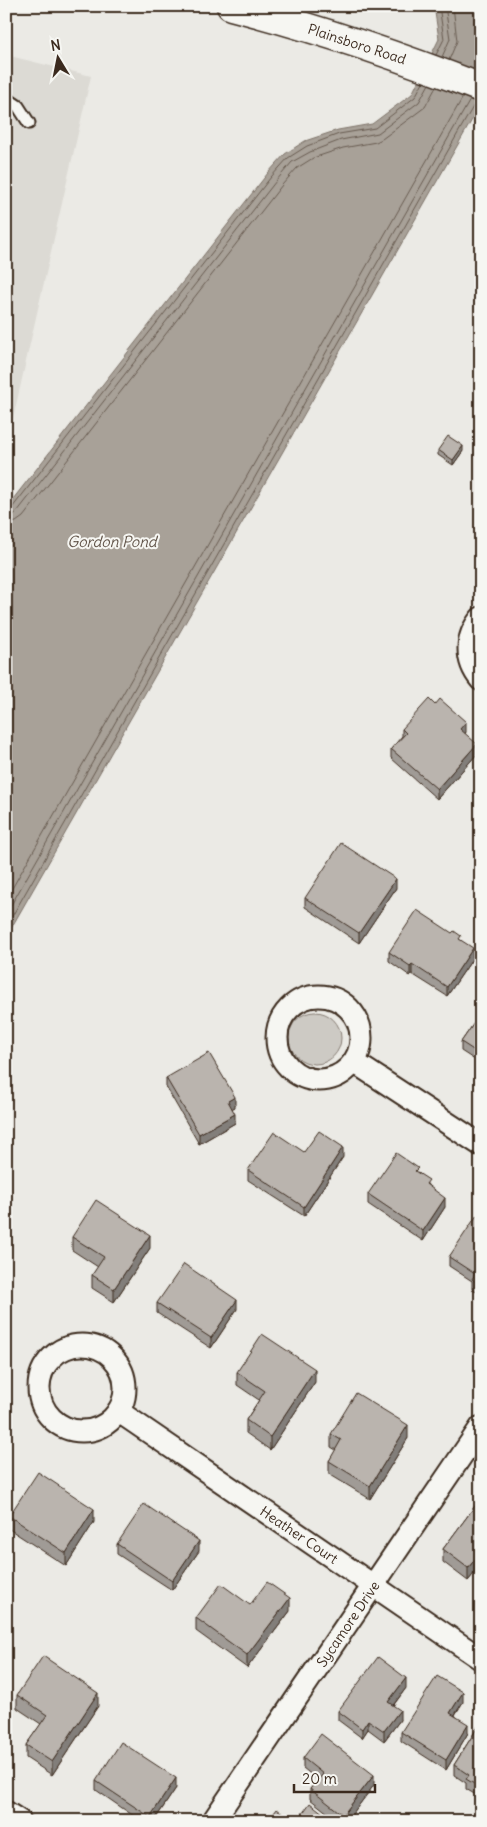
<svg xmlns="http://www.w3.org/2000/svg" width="487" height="1827" viewBox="0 0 487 1827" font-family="Delius,sans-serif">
<rect width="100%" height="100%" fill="#ebeae5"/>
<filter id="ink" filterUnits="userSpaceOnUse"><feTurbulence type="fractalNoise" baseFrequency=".02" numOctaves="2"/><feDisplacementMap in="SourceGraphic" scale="10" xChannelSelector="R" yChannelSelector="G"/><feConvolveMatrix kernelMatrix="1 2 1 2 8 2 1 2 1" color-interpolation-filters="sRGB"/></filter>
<g filter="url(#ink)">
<path fill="#dcdad4" d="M6,55L91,76L6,449Z"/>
<path fill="#cdcac4" stroke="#847a71" d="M289 1038a26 26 0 1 1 52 0a26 26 0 1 1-52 0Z"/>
<path fill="#a8a198" stroke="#7c7167" d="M434,6H481V104L6,937V508L268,173L285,154L305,141L338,130L372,124L412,94L439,39Z"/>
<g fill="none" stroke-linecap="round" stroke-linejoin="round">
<path stroke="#675a4f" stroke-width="1" d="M436,55L444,39L439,6
M442,57L450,39L445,6
M449,60L457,41L453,6
M6,511L12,508L271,177L288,158L307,146L339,134L375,128L415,97L423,82
M6,517L12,516L17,512L276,181L292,162L310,152L341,140L378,133L419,102L429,84
M6,524L16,522L23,517L282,185L297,168L313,158L343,148L376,142L382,139L425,107L436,87
M6,899L463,97
M6,914L470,100
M6,927L474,105L478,102"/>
<defs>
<path id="lane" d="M6,98L18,106L29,123"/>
<path id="street" d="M481,618C465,637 465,661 481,680
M277 1038a42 42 0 1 1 84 0a42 42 0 1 1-84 0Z
M354,1062L481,1145
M39 1388a43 43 0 1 1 86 0a43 43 0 1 1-86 0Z
M118,1411L481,1659
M6,1812L20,1821
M213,1821L481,1427"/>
<path id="secondary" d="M231,6C316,28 399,56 481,88"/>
</defs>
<use href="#lane" stroke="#3b2a1e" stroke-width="15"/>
<use href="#street" stroke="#3b2a1e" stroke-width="25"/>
<use href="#secondary" stroke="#3b2a1e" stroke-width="31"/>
<use href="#lane" stroke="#f6f6f2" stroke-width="11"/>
<use href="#street" stroke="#f6f6f2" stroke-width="21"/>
<use href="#secondary" stroke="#f6f6f2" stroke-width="28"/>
</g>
<path fill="#a09b96" stroke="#3b2a1e" d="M438,450L463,451L453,465L438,455Z
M402,729L466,732L465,734L477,754L437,799L391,758V749L402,736Z
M396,888L359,943L305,907V898Z
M461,940L473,958L447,996L412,974L410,976L389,961V952Z
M481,1013V1064L461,1051V1042Z
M166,1078L235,1107L232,1108L235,1123L199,1144L166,1087Z
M304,1152L343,1157L304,1216L248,1180V1170Z
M418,1172L445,1207L423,1241L368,1204V1194Z
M481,1217V1295L472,1289V1281L449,1266V1257Z
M72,1237L150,1248L114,1302L92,1288V1275L98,1267L72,1250Z
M157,1303L237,1309L211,1348L157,1313Z
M237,1372L315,1382L270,1450L246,1433V1420L259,1400L237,1385Z
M331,1434L408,1438L370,1499L329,1474V1461L336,1450L331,1447Z
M481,1498V1565L468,1581L443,1562V1549Z
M9,1516L94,1522L66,1566L9,1529Z
M117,1544L199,1551L172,1590L117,1554Z
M290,1611L247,1668L196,1631V1618Z
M406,1688L393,1706L400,1720L384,1741L368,1729L362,1738L338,1720V1711Z
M17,1695L98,1706L52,1775L26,1758V1745L41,1724L17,1708Z
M463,1702L455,1715L468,1733L446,1770L401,1741V1732Z
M481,1722V1798L466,1789V1783L454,1775V1765Z
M303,1758L374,1785L347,1821H338L310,1799V1789L318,1780L303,1768Z
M96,1781L176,1788L154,1821H141L96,1790Z"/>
<path fill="#827e7a" stroke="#3b2a1e" d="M463,446V451L453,465V460Z
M466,722V732L460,739V729Z
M477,744V754L437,799V789Z
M396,879V888L359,943V933Z
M473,948V958L447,996V987Z
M412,964V974L410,976V966Z
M235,1097V1107L228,1111V1101Z
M235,1114V1123L199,1144V1134Z
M343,1147V1157L304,1216V1207Z
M445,1198V1207L423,1241V1231Z
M150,1235V1248L114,1302V1289Z
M237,1300V1309L211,1348V1338Z
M315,1369V1382L270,1450V1437Z
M408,1425V1438L370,1499V1486Z
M94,1509V1522L66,1566V1553Z
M199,1541V1551L172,1590V1581Z
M481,1552V1565L468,1581V1568Z
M290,1598V1611L247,1668V1655Z
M406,1678V1688L388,1712V1702Z
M463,1692V1702L450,1722V1713Z
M98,1693V1706L52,1775V1762Z
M400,1710V1720L384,1741V1731Z
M368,1720V1729L362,1738V1729Z
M468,1724V1733L446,1770V1760Z
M374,1775V1785L347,1821H343V1815Z
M176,1778V1788L154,1821H150V1817Z"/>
<path fill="#bab4ae" stroke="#3b2a1e" d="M448,436L463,446L453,460L438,450Z
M429,699L435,705L440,699L466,722L460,729L477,744L437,789L391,749L406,733L402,729Z
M341,843L396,879L359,933L305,898Z
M417,910L452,933L454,931L461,936L459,939L473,948L447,987L412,964L410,966L389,952Z
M481,1013V1055L461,1042Z
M209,1053L235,1097L228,1101L235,1114L199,1134L166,1078Z
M319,1131L343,1147L304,1207L248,1170L274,1132L304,1152Z
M396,1153L418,1168L415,1171L429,1180L426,1184L445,1198L423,1231L368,1194Z
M96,1200L150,1235L114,1289L92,1275L104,1257L72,1237Z
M477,1215L481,1217V1286L472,1279L475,1274L449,1257Z
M184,1264L237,1300L211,1338L157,1303Z
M262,1334L315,1369L270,1437L246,1420L265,1391L237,1372Z
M356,1393L408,1425L370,1486L329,1461L341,1440L331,1434Z
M38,1472L94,1509L66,1553L9,1516Z
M481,1498V1552L468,1568L443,1549Z
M144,1504L199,1541L172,1581L117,1544Z
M267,1582L290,1598L247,1655L196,1618L221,1584L250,1605Z
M43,1656L98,1693L52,1762L26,1745L47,1715L17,1695Z
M378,1657L406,1678L388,1702L400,1710L384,1731L368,1720L362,1729L338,1711Z
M437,1676L463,1692L450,1713L468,1724L446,1760L401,1732Z
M481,1722V1788L466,1779L469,1775L454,1765Z
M321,1734L374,1775L343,1815L310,1789L323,1774L303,1758Z
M121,1742L176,1778L150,1817L96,1781Z
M310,1803L333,1821H297Z
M277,1809L293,1821H268Z"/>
</g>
<g text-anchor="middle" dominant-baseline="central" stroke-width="4" stroke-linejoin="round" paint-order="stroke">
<g font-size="14" fill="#3b2a1e" stroke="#f6f6f2">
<text transform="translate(357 44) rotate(18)">Plainsboro Road</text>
<text transform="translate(299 1535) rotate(34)">Heather Court</text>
<text transform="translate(348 1624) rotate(-56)">Sycamore Drive</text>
</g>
<g font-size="15" font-style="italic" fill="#615449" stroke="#f6f6f2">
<text x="112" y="541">Gordon Pond</text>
</g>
</g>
<rect width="487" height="1827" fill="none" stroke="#f6f6f2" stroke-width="25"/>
<rect x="12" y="12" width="462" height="1802" fill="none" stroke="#3b2a1e" stroke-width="2" filter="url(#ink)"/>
<g transform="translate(58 58) rotate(350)" stroke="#f6f6f2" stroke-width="4" paint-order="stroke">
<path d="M0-4L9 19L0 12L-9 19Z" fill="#3b2a1e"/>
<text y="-8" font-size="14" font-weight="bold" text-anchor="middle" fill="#3b2a1e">N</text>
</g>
<path d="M294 1784v8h81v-8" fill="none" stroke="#3b2a1e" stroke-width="2.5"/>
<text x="302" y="1784" font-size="15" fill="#3b2a1e" stroke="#f6f6f2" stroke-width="4" paint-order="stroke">20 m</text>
</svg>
